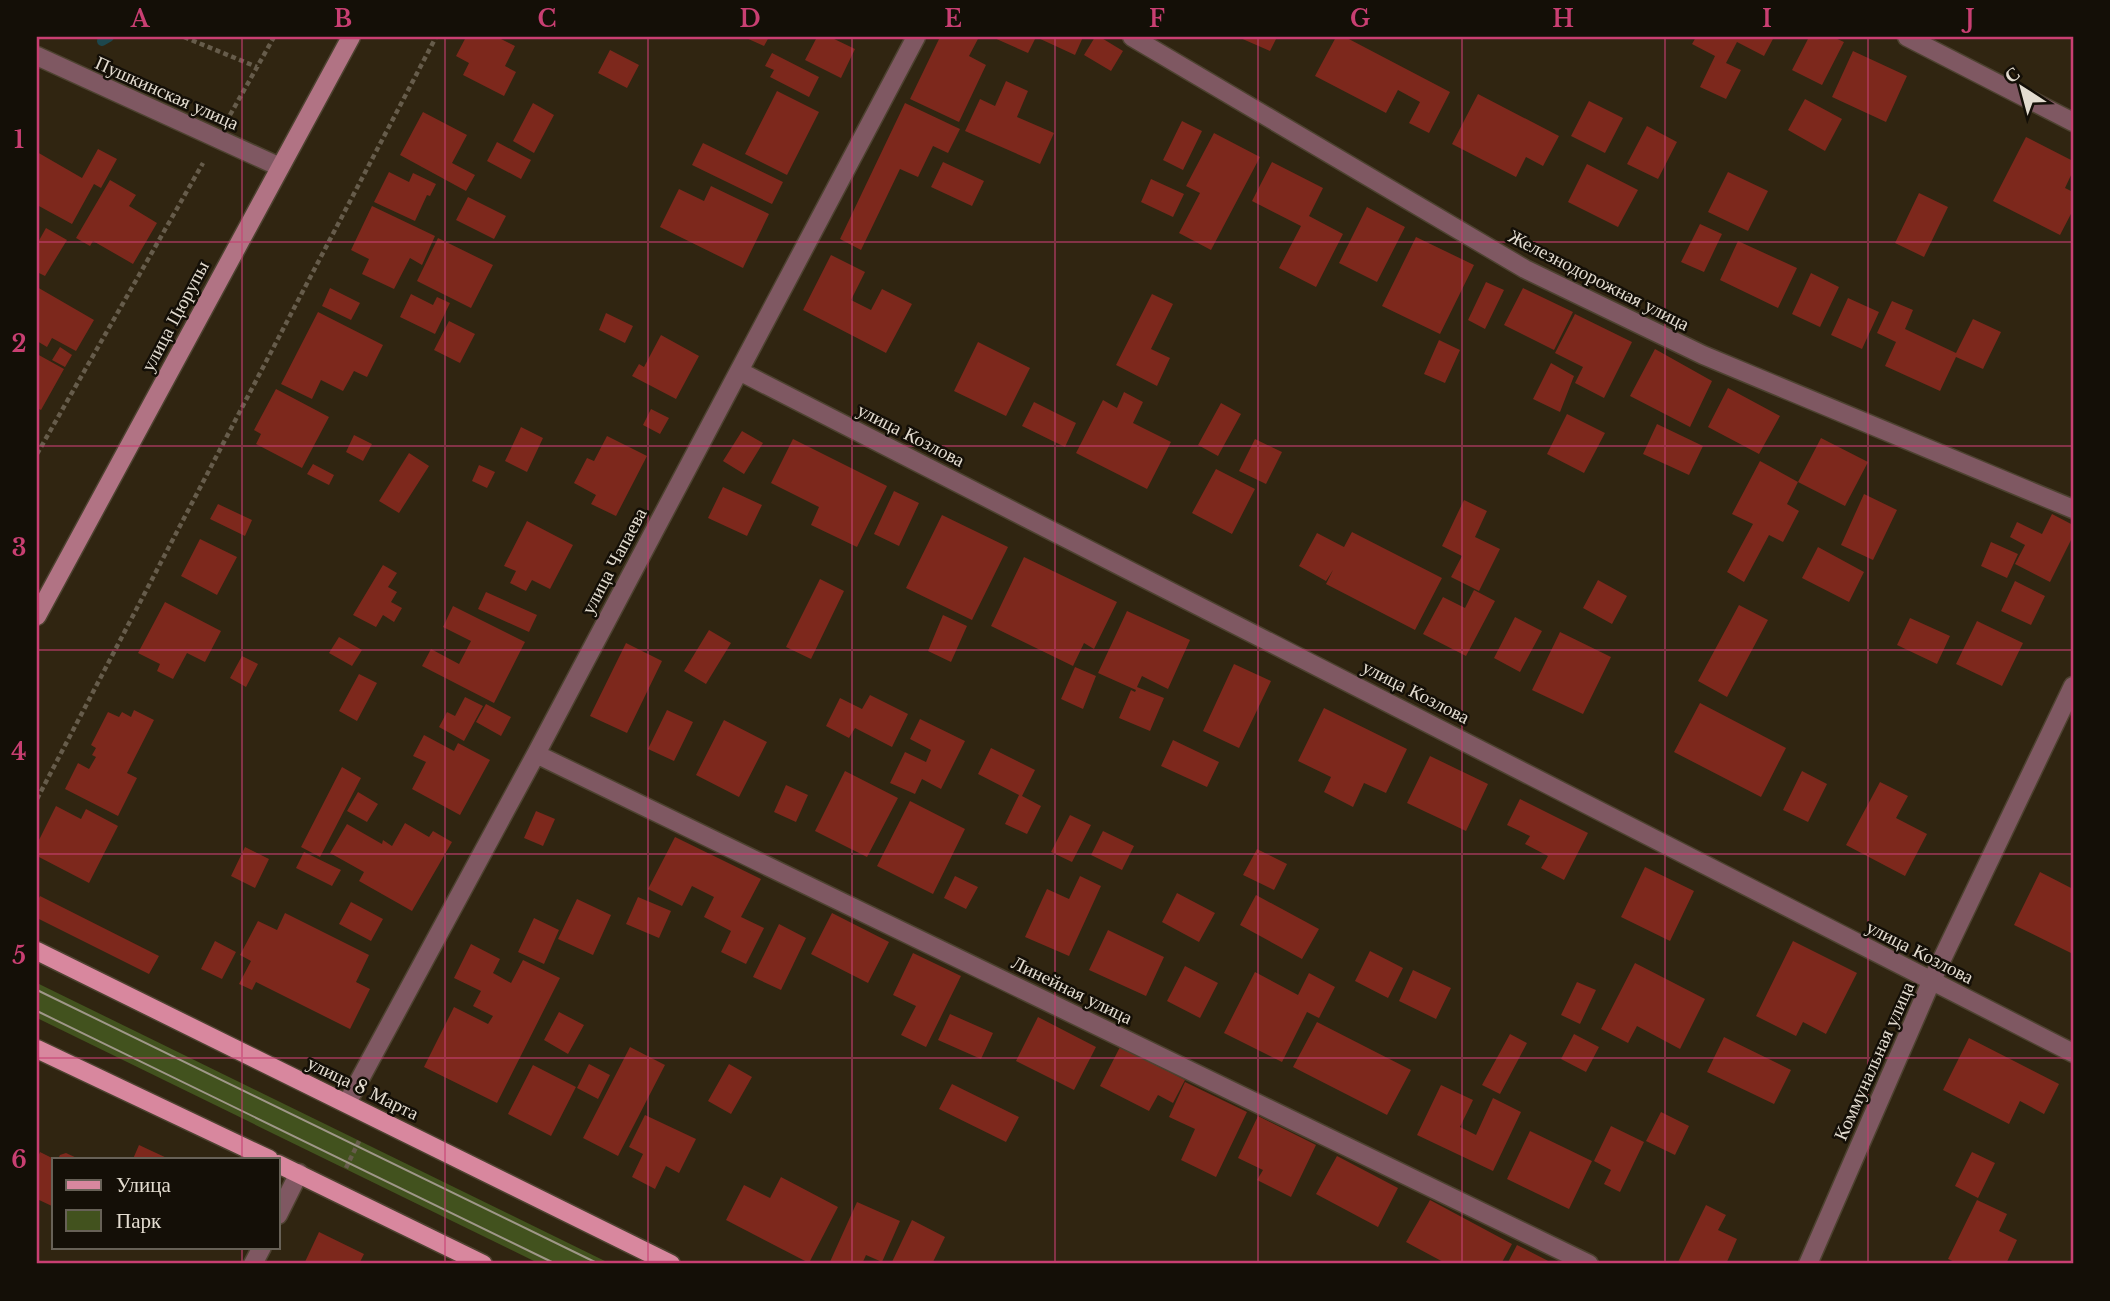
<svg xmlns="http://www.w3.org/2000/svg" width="2110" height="1301" viewBox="0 0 2110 1301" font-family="'Libre Baskerville',serif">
<rect width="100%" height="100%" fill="#302511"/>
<path fill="#42521e" d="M37,983L611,1264H540L37,1018Z"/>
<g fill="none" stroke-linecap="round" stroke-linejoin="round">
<path stroke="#1d474d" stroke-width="10" d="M102,41L109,37"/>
</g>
<path fill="#7d281c" d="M466,37H497L515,46L505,66L516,72L504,96L463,75L469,63L456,56Z
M744,37H769L764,46Z
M817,37H830L855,49L841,78L805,60Z
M940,37H979L969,56L986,65L959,122L910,99Z
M992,37H1083L1075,55L1036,37L1028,53Z
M1095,37H1100L1123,51L1111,71L1084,55Z
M1238,37H1277L1270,51Z
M1336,37H1345L1450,92L1429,133L1409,123L1420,102L1398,90L1386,113L1315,76Z
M1696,37H1774L1764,56L1737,42L1726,63L1741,70L1726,99L1700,87L1715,56L1692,44Z
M1809,37H1833L1844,42L1822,85L1792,70Z
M610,50L639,65L627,88L598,73Z
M1853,51L1907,76L1886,122L1832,97Z
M772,53L819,77L809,97L770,77L774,70L765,66Z
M1006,81L1028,91L1017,117L1054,133L1040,164L965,131L980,99L995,106Z
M777,91L819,112L787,175L745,154Z
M1478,94L1559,136L1543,166L1526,157L1516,177L1452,144Z
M1805,99L1842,119L1825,151L1788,130Z
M1589,101L1623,118L1605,153L1571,136Z
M533,103L554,115L534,153L513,141Z
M905,103L960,129L948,153L933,146L918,177L900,169L861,250L840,239Z
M423,112L467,135L452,163L475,175L466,191L400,155Z
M1182,121L1202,131L1183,170L1163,160Z
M1647,126L1677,142L1658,179L1627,164Z
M1214,133L1260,157L1211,250L1179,233L1200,193L1186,186Z
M2026,137L2073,161V171L2065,188L2073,192V210L2060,235L1993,201Z
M497,142L531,160L521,179L487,161Z
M703,143L783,182L772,204L692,165Z
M98,149L117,159L101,188L94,184L72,224L37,205V152L82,178Z
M943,162L984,181L972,206L931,187Z
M1272,162L1323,188L1309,216L1343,234L1316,287L1279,268L1301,226L1252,201Z
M1587,164L1638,190L1618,227L1568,202Z
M389,172L409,182L413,173L436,184L430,196L427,195L415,221L374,202Z
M1728,172L1768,191L1748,231L1708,212Z
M1151,179L1184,194L1173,217L1141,202Z
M110,180L136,195L129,206L157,223L133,264L93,241L90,246L76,238Z
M711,186L769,214L743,268L660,227L679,189L704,201Z
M1919,193L1948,207L1924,257L1895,243Z
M468,197L506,216L494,239L456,220Z
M372,206L435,236L422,265L410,258L394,289L362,274L369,259L351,250Z
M1367,207L1405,227L1377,282L1339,263Z
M1700,224L1722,234L1704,272L1681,262Z
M46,228L67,240L45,276L37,272V244Z
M1416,237L1474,265L1440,334L1382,306Z
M438,238L493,265L471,308L417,281Z
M1738,241L1797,268L1778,308L1720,280Z
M831,255L865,272L851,300L871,310L882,289L912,304L886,353L803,310Z
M1811,273L1839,287L1820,327L1792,314Z
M1486,282L1504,290L1485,329L1468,320Z
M37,287L94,320L76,351L52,338L47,347L37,341Z
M330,288L360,303L351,320L322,306Z
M1523,288L1573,312L1554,350L1504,325Z
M411,294L433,305L437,297L450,303L435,334L400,317Z
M1152,294L1173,304L1151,349L1170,358L1157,386L1116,365Z
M1848,298L1879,312L1862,349L1831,335Z
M1892,301L1913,310L1905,329L1956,353L1973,319L2001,332L1983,369L1956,357L1940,391L1885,366L1896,342L1877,333Z
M318,312L383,345L367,377L354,371L343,391L321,380L312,399L281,384Z
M606,313L633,326L625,343L599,330Z
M1575,314L1632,342L1604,398L1575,383L1583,367L1555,353Z
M449,321L475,334L460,363L434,350Z
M661,335L699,356L676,399L632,376L639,364L644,367Z
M1439,340L1460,350L1445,383L1424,374Z
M978,342L1030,368L1006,416L954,391Z
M60,347L72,355L65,367L52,360Z
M1655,349L1712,381L1690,427L1630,396Z
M37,354L64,369L41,410L37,408Z
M1551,363L1574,376L1560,412L1533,399Z
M1728,388L1780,416L1759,454L1708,427Z
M276,389L329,417L302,468L256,444L261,434L254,430Z
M1124,392L1143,402L1133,423L1171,442L1147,489L1076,453L1103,400L1117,408Z
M1034,402L1076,423L1065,447L1022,426Z
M1221,403L1241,414L1218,456L1198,445Z
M651,409L669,418L660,434L643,425Z
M1567,414L1605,433L1584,473L1547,454Z
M1657,424L1703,446L1689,475L1643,454Z
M521,427L543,438L527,472L505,461Z
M742,431L763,443L744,474L723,461Z
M354,435L372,444L363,461L346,452Z
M607,436L647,456L616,516L591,504L596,495L574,483L587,458L594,461Z
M1821,438L1868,462L1845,506L1798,482Z
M793,439L887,486L857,547L811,525L819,507L771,483Z
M1255,439L1282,452L1266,484L1239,471Z
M409,453L429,466L399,513L379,501Z
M1760,461L1798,482L1787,504L1799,511L1783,542L1769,535L1744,582L1727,572L1753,524L1732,514Z
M313,464L334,475L329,485L307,474Z
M479,465L495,472L487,488L472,481Z
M1216,469L1255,489L1232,534L1192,513Z
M723,487L762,505L747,536L708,518Z
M894,491L919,503L899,546L874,534Z
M1864,494L1897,510L1873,560L1841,545Z
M1464,500L1487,511L1475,537L1500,549L1479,591L1451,577L1462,556L1442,546Z
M218,504L252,520L245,536L210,519Z
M2052,514L2073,525V536L2050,582L2015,564L2025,545L2010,537L2017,522L2042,534Z
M942,515L1008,547L972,620L906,588Z
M527,521L573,545L550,589L532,580L526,591L510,583L516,571L504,566Z
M1352,532L1442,578L1415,630L1326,584L1333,570L1326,581L1299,566L1317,533L1344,547Z
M200,539L237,557L217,595L181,576Z
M1991,542L2018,554L2007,578L1981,566Z
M1818,547L1864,572L1849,602L1802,578Z
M1024,557L1117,602L1094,649L1084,643L1073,666L991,626Z
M383,565L397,573L388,587L397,592L391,602L402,608L394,622L383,615L376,627L353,615Z
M820,579L844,591L811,659L786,647Z
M1598,580L1627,596L1612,624L1583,608Z
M2015,581L2045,596L2031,625L2001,611Z
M1474,590L1495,601L1466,656L1423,634L1443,597L1465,608Z
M486,592L537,615L529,632L478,609Z
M165,602L221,631L205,662L187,653L173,679L157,671L160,664L138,653Z
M1739,605L1768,620L1727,697L1698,681Z
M453,606L525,642L494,703L422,666L431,649L459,664L471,641L443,627Z
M1127,611L1190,640L1168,689L1142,676L1137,687L1164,698L1150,731L1119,718L1131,690L1135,692L1136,690L1098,673Z
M943,615L967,626L951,662L928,651Z
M1515,617L1542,631L1520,672L1494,658Z
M1910,618L1950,636L1937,664L1897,645Z
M1977,621L2023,643L2002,686L1956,664Z
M709,630L731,643L706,684L684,671Z
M1560,632L1611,657L1583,714L1532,690Z
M339,637L362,650L352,666L329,653Z
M626,643L662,661L627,733L590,716Z
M242,656L258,664L246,687L230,678Z
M1234,664L1271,681L1239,748L1203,731Z
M1075,667L1096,676L1083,709L1061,699Z
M359,674L377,683L357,721L339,711Z
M870,695L908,714L892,747L855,728L849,738L826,726L840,698L862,709Z
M465,697L483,706L464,741L439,727L447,712L455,716Z
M1700,703L1786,748L1761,797L1674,752Z
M486,704L511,717L501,736L476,722Z
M1324,708L1407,749L1386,793L1364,783L1353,807L1324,792L1331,777L1298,761Z
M134,710L154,720L127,773L137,778L118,816L65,789L78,763L89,769L96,757L92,755L96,748L91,745L108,712L119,717L122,712L131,717Z
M667,710L693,722L674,761L648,749Z
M920,719L965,741L941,789L922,779L915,794L890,783L905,752L926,762L931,750L910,739Z
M724,720L767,742L739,797L696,775Z
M424,735L454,751L458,743L490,760L460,815L412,789L426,762L413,756Z
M1173,740L1219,762L1207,787L1161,766Z
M991,748L1035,770L1022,796L1041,806L1027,834L1005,824L1019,795L978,774Z
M1430,756L1488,784L1466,831L1407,803Z
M342,767L361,778L320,857L301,847Z
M845,771L898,798L867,857L815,831Z
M1802,771L1827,784L1808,822L1783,810Z
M1880,782L1908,796L1896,818L1927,834L1905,876L1846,845Z
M786,785L808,795L796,822L774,812Z
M358,792L378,804L367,822L347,811Z
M1520,799L1588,833L1564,880L1541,868L1548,856L1525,844L1530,836L1507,825Z
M910,801L965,829L933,894L877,866Z
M56,806L81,819L86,809L118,826L89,883L37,856V844Z
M536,811L555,819L543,846L524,838Z
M1070,815L1091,825L1072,862L1051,852Z
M405,823L429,837L433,831L452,842L412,911L359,881L364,872L330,853L347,824L382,844L383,840L392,846Z
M1103,831L1134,846L1122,870L1091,855Z
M675,837L761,879L741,917L764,928L746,964L721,952L731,931L704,917L714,897L692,886L682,906L648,889Z
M245,847L269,859L255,888L231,876Z
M1257,849L1287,864L1274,890L1243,875Z
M304,852L341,870L332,886L296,868Z
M1645,867L1694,891L1670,941L1621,917Z
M2040,872L2073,889V954L2014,925Z
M955,876L978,887L966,909L944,898Z
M1080,876L1101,886L1069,956L1025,937L1047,889L1069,899Z
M1177,893L1215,913L1199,942L1162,922Z
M1256,895L1319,929L1302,959L1240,925Z
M40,896L159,956L149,974L37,918V902Z
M638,897L671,911L659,938L626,924Z
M577,899L611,915L593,955L558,939Z
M351,902L383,919L371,941L339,924Z
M285,913L369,955L356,982L370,989L350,1029L256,982L252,990L239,984L251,961L240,955L258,921L277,930Z
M832,913L889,942L868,983L811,954Z
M534,918L559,930L544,964L518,952Z
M779,924L806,938L781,990L753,977Z
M1108,930L1164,957L1146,996L1089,970Z
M215,941L236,952L222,979L201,969Z
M1793,941L1857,973L1826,1034L1803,1022L1796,1036L1756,1016Z
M471,944L500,959L493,973L511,983L523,960L560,978L497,1103L424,1067L454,1007L488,1024L493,1016L473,1006L481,991L454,978Z
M1370,951L1403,968L1388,998L1355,981Z
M913,953L961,976L926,1047L901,1035L916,1006L893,995Z
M1635,963L1705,999L1680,1049L1637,1026L1628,1043L1601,1029Z
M1185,966L1218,983L1200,1018L1167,1001Z
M1413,970L1451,988L1436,1019L1399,1001Z
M1255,972L1298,995L1309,973L1335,987L1319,1018L1307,1012L1282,1062L1224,1033Z
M1577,982L1596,990L1580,1024L1561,1015Z
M559,1012L584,1025L568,1054L544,1040Z
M950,1014L993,1033L981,1059L938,1040Z
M1038,1017L1096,1047L1074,1090L1016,1061Z
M1317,1022L1411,1070L1387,1115L1293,1067Z
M1510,1034L1527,1043L1500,1094L1482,1085Z
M1574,1034L1599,1047L1586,1072L1561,1059Z
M1724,1037L1791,1070L1774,1104L1707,1072Z
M1969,1038L2059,1084L2044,1114L2020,1101L2009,1124L1943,1090Z
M630,1047L665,1065L618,1156L583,1138Z
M1120,1047L1185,1080L1173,1103L1158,1095L1149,1111L1100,1086Z
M589,1064L610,1075L598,1099L577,1088Z
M729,1064L752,1077L731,1114L708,1101Z
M533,1065L576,1087L551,1136L508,1114Z
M1185,1082L1247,1112L1216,1177L1181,1160L1195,1129L1169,1117Z
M952,1084L1019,1117L1006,1142L939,1109Z
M1441,1085L1473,1100L1460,1127L1476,1135L1493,1098L1521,1112L1493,1171L1417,1135Z
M1661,1112L1689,1126L1675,1155L1646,1141Z
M645,1115L696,1139L679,1173L666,1166L655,1189L632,1177L643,1154L629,1147Z
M1258,1116L1316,1145L1291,1197L1257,1180L1263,1170L1238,1158Z
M1611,1126L1644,1142L1620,1192L1604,1184L1611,1170L1594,1161Z
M1530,1131L1592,1161L1569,1209L1507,1179Z
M139,1145L169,1159H133Z
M40,1152L54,1159V1207L37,1199V1159Z
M1972,1152L1995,1163L1978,1198L1955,1186Z
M66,1153L79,1159H58L60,1155Z
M1337,1156L1398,1188L1378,1227L1316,1194Z
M781,1177L838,1207L809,1263L726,1220L744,1185L770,1198Z
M1430,1200L1512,1244L1501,1264H1447L1406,1242Z
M1977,1200L2007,1214L1999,1231L2017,1240L2006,1264H1959L1948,1259Z
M857,1202L900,1221L882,1262L866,1255L862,1264H829Z
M1706,1205L1726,1215L1718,1230L1737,1239L1726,1264H1683L1678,1262Z
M912,1220L945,1237L932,1264H891Z
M319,1232L364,1254L359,1264H304Z
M1517,1245L1554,1264H1507Z"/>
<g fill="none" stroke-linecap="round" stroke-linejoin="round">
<defs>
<path id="street" d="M1132,37L1525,269L1703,355L2073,509
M1907,37L2073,122
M37,56L280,167
M739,371L2073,1053
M536,754L1589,1264
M347,1103L536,754L916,37
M278,1215L299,1173
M253,1264L262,1247
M1808,1264L1931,982L2073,686"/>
<path id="secondary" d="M37,616L351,37"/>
<path id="primary" d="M37,951L671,1264
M37,1049L269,1159
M278,1164L483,1264"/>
</defs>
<use href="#street" stroke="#4d4230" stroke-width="21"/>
<use href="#secondary" stroke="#4d4230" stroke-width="21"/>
<use href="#primary" stroke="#4d4230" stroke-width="21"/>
<path stroke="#665c4b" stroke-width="4.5" stroke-dasharray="5 3.5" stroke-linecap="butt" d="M184,37L257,67
M230,115L274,37
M37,454L203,163
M37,799L436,37
M346,1168L359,1141"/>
<use href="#street" stroke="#7f5862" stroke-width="18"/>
<use href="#secondary" stroke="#b17384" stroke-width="18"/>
<use href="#primary" stroke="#d8879e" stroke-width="18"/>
<path stroke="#9f9788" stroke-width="2" d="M37,990L599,1264
M37,1011L556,1264"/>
</g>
<path fill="none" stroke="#c93f72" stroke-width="2" stroke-opacity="0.55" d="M242,37V1159M445,37V1264M648,37V1264M852,37V1264M1055,37V1264M1258,37V1264M1462,37V1264M1665,37V1264M1868,37V1264M37,242H2073M37,446H2073M37,650H2073M37,854H2073M37,1058H2073M242,1247V1264"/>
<g text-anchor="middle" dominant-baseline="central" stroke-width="5" stroke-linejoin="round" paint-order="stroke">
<g font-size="19" fill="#e3dcd0" stroke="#140f07">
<text transform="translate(167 93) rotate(24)">Пушкинская улица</text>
<text transform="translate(1599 280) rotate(27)">Железнодорожная улица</text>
<text transform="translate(175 316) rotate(-62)">улица Цюрупы</text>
<text transform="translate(911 435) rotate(27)">улица Козлова</text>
<text transform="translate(614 561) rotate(-62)">улица Чапаева</text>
<text transform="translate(1416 692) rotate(27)">улица Козлова</text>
<text transform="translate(1920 952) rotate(27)">улица Козлова</text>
<text transform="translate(1072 990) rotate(26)">Линейная улица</text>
<text transform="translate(1874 1061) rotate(-66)">Коммунальная улица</text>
<text transform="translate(363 1088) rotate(26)">улица 8 Марта</text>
</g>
</g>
<rect width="2110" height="1301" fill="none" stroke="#140f07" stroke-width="77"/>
<rect x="52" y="1158" width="228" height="91" fill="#140f07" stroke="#676157" stroke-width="2"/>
<rect x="66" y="1180" width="35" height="10" fill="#d8879e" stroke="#676157" stroke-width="2"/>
<text x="116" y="1192" font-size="21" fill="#e3dcd0">Улица</text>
<rect x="66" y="1210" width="35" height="21" fill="#42521e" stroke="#676157" stroke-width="2"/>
<text x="116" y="1228" font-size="21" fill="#e3dcd0">Парк</text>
<g transform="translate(2022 88) rotate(324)" stroke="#140f07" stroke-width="5" paint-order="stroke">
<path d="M0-5L12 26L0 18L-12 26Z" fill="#e3dcd0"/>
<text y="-10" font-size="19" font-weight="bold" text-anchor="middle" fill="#e3dcd0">С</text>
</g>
<rect x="38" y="38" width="2034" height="1224" fill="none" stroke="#c93f72" stroke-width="2.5"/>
<g font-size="23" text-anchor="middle" font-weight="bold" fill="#c93f72">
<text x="140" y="27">A</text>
<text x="343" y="27">B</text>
<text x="547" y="27">C</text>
<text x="750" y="27">D</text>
<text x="953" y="27">E</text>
<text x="1157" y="27">F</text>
<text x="1360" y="27">G</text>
<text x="1563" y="27">H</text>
<text x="1767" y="27">I</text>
<text x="1970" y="27">J</text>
<text x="19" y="148">1</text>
<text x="19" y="352">2</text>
<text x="19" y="556">3</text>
<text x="19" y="760">4</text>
<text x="19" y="964">5</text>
<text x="19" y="1168">6</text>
</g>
</svg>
